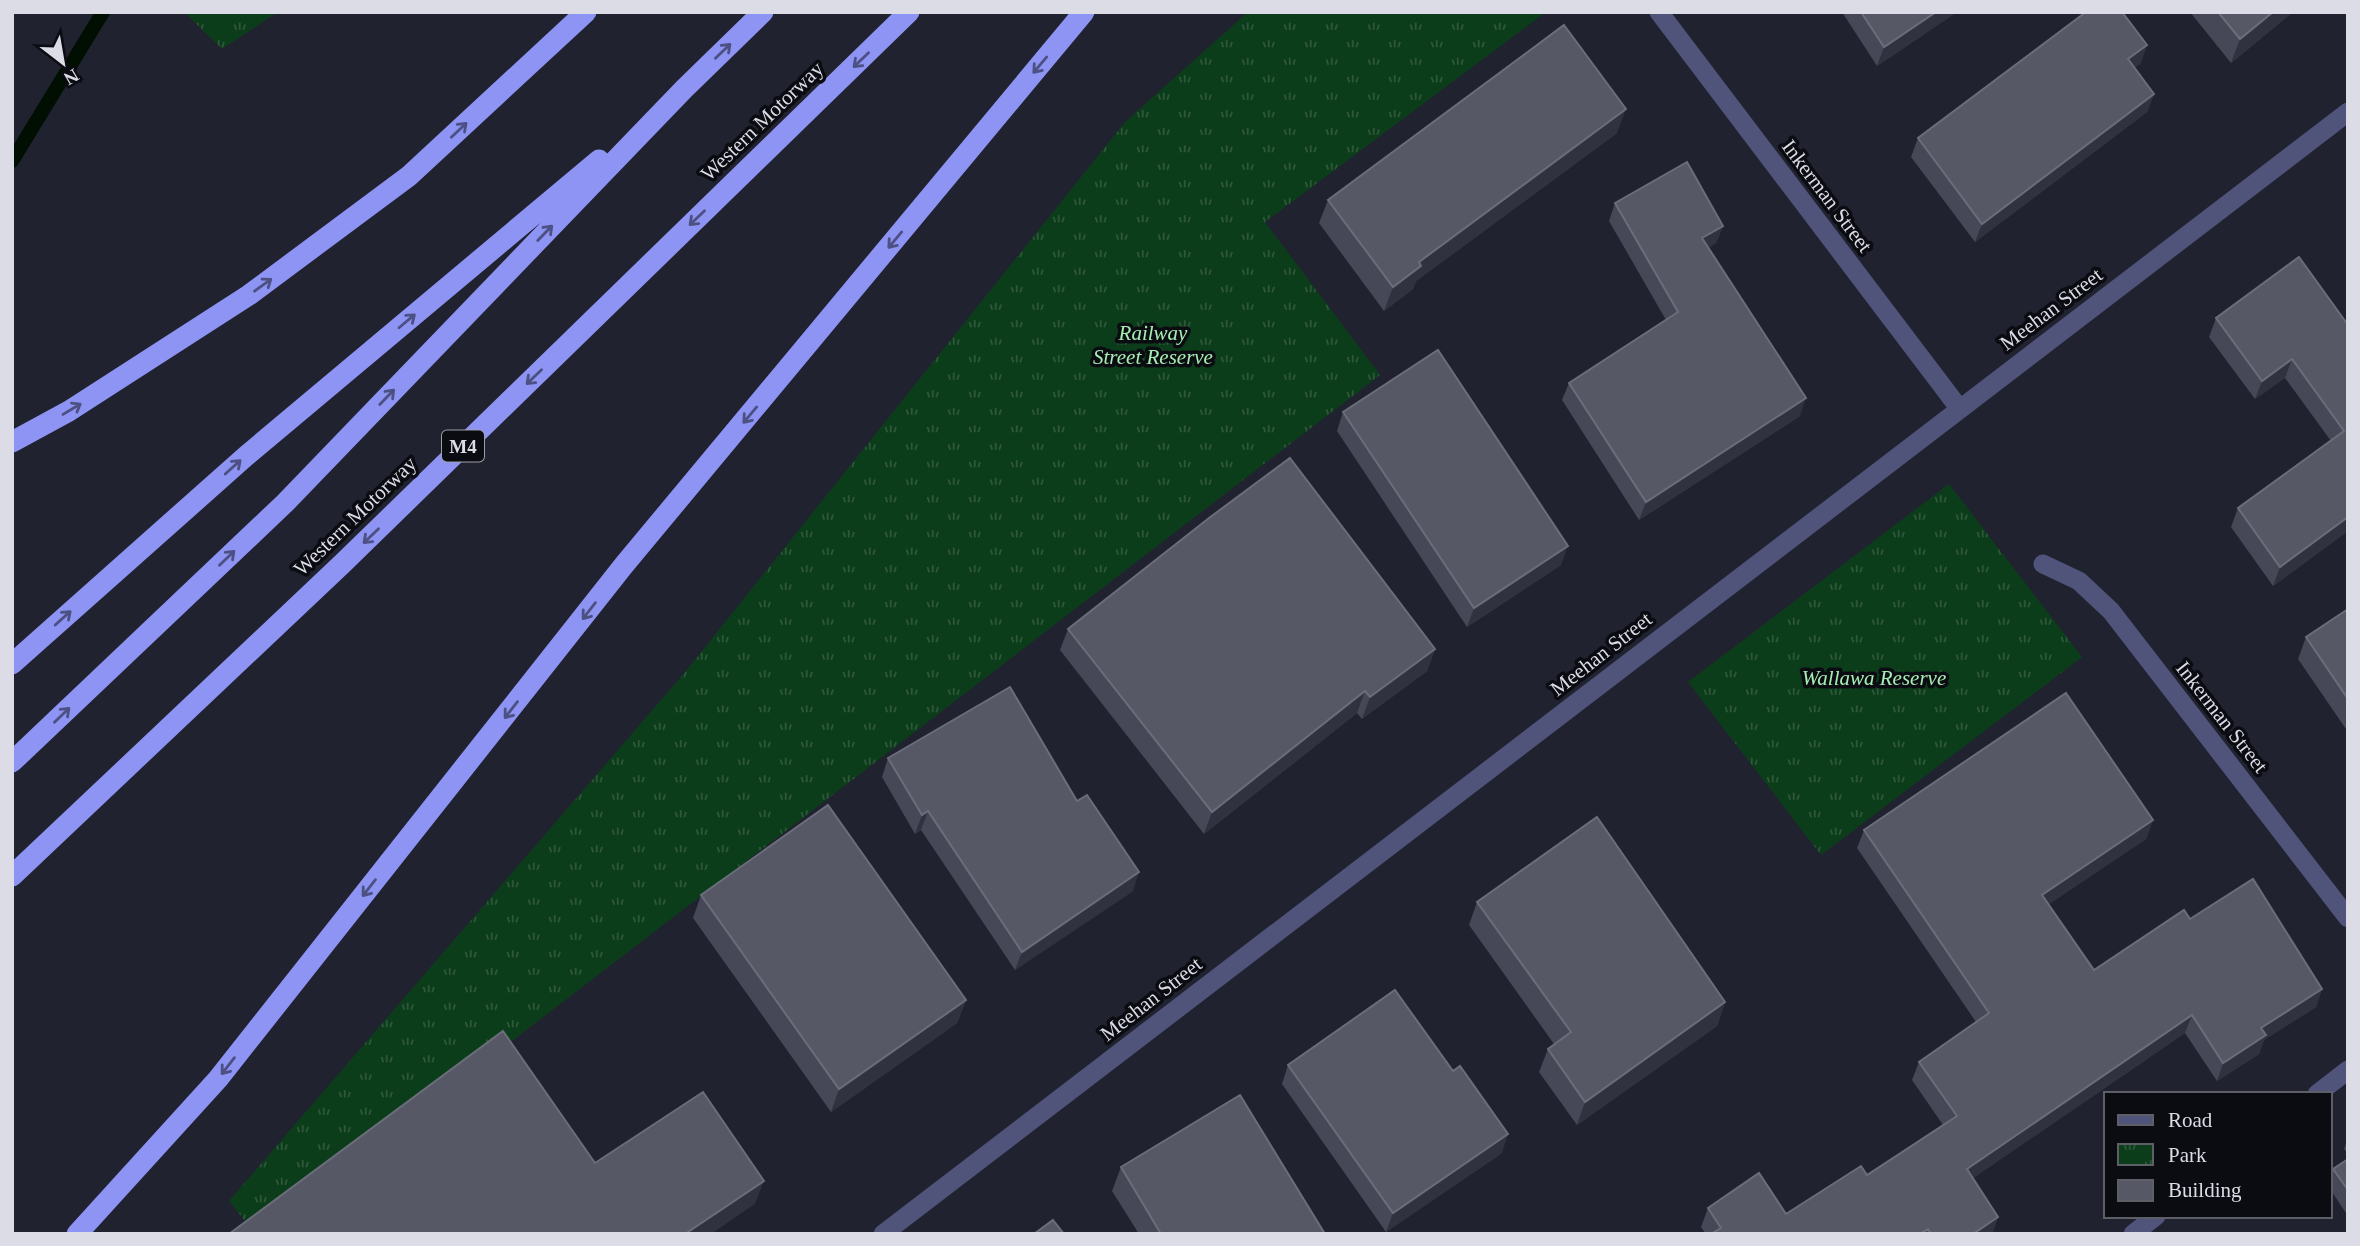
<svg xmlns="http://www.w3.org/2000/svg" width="2360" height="1246" viewBox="0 0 2360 1246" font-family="Georgia,serif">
<defs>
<pattern id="park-tufts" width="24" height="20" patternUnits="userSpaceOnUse" patternTransform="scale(1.75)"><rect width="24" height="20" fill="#0c3d1a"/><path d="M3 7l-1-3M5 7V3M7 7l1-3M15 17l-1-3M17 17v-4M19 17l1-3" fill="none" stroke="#2f583b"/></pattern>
</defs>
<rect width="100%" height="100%" fill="#20222f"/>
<path fill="url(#park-tufts)" d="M184,12H278L222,49Z
M1248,12H1546L1265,222L1380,375L495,1054L254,1232L229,1201L686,671L1125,122Z
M1949,484L2082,657L1821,855L1688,682Z"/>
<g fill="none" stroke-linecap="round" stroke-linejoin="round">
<path stroke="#000f02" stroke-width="14" d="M12,161L103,12"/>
<path stroke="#50537a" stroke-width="19" d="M1659,12L1959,408
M2043,564L2079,581L2111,611L2348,918
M2317,1094L2348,1070
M883,1234L2348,112
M2133,1234L2156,1216"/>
<path stroke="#8e94f4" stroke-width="21" d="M12,442L69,411L249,295L409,176L586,12
M12,664L246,456L599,160
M12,762L285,503L684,89L763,12
M12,876L342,564L909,12
M77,1234L218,1079L624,565L1084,12"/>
</g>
<path fill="#464857" d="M1842,12H1957L1877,66Z
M2190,12H2293L2231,63Z
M2147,45L2140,64L2135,67L2154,94L2147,112L1975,242L1911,157L1918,138Z
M1617,133L1416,281L1413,289L1384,311L1319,223L1328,200Z
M1615,203L1723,226L1716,243L1708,248L1800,416L1639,520L1562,400L1569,383L1666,320L1609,221Z
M2216,318L2348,325V531L2273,586L2231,527L2238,508L2331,441L2285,378L2255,399L2209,337Z
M1343,412L1561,565L1467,627L1337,431Z
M2348,609V732L2298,659L2306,637Z
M1068,629L1435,649L1427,671L1362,719L1357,713L1204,834L1060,650Z
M888,758L1077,801L1133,891L1015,970L921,830L915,834L882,777Z
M2153,820L2146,839L2049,904L2094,970L2190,919L2322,989L2316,1007L2264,1040L2259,1054L2217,1081L2185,1033L1973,1178L1998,1217L1992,1234H1706L1701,1227L1708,1208L1786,1214L1867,1175L1943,1125L1912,1080L1919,1062L1976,1022L1857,848L1864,830Z
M701,895L966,1000L957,1023L831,1112L693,918Z
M1477,902L1725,1002L1717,1026L1577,1125L1539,1072L1548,1049L1554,1044L1469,925Z
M1288,1065L1502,1153L1386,1232L1282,1084Z
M2348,1138V1154L2344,1149Z
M2348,1159V1216L2330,1189V1177L2333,1169Z
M1121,1167L1325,1234H1139L1112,1191Z"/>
<path fill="#303240" d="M1936,12H1957L1877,66L1884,47Z
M2273,12H2293L2231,63L2240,39Z
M2147,45L2140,64L2121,77L2128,59Z
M2154,94L2147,112L1975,242L1982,224Z
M1626,109L1617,133L1416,281L1413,289L1384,311L1393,287L1419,262Z
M1723,226L1716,243L1695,256L1702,238Z
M2292,359L2285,378L2255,399L2262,381Z
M1806,398L1800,416L1639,520L1646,502Z
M2348,517V531L2273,586L2280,567Z
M1568,546L1561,565L1467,627L1474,608Z
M1435,649L1427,671L1362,719L1370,697Z
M1365,691L1357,713L1204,834L1212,812Z
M928,811L921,830L915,834L922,815Z
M2153,820L2146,839L2036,913L2042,895Z
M1139,872L1133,891L1015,970L1022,952Z
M2322,989L2316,1007L2264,1040L2259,1054L2217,1081L2223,1063L2261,1028Z
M966,1000L957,1023L831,1112L839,1089Z
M1725,1002L1717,1026L1577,1125L1585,1102Z
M2192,1015L2185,1033L1960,1187L1967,1169Z
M1508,1134L1502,1153L1386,1232L1393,1213Z
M764,1181L755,1204L711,1234H685Z
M1998,1217L1992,1234H1973Z"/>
<path fill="#565866" stroke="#6b6d7a" stroke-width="2" d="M1861,12H1936L1884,47Z
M2086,12H2122L2147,45L2128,59L2154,94L1982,224L1918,138Z
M2218,12H2273L2240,39Z
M1564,25L1626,109L1419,262L1421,266L1393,287L1328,200Z
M1687,162L1723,226L1702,238L1806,398L1646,502L1569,383L1678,312L1615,203Z
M2299,257L2348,325V517L2280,567L2238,508L2344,431L2292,359L2262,381L2216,318Z
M1438,350L1568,546L1474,608L1343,412Z
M1290,458L1435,649L1370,697L1365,691L1212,812L1068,629L1209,518Z
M2348,609V699L2306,637Z
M1010,687L1077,801L1087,795L1139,872L1022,952L928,811L922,815L888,758Z
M2066,693L2153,820L2042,895L2094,970L2184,910L2190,919L2253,879L2322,989L2261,1028L2266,1035L2223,1063L2192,1015L1967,1169L1998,1217L1973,1234H1931L1928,1229L1920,1234H1711L1721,1228L1708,1208L1759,1173L1786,1214L1861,1166L1867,1175L1957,1116L1919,1062L1989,1013L1864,830Z
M828,805L966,1000L839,1089L701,895Z
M1597,817L1725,1002L1585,1102L1548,1049L1571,1032L1477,902Z
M1395,990L1453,1071L1460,1066L1508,1134L1393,1213L1288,1065Z
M503,1031L595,1163L703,1092L764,1181L685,1234H229Z
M1240,1095L1325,1234H1161L1121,1167Z
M2348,1159V1190L2333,1169Z
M1053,1220L1064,1234H1034Z"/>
<defs><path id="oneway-shaft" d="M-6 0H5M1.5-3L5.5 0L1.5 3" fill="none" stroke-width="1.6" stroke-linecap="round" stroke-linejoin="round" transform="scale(1.75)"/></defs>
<g stroke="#4c5083">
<use href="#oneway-shaft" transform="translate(723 51) rotate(-44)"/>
<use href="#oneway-shaft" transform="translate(861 60) rotate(136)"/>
<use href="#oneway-shaft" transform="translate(1040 65) rotate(130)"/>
<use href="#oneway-shaft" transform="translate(459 130) rotate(-43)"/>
<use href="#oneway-shaft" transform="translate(697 218) rotate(136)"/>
<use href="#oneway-shaft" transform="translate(545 233) rotate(-46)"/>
<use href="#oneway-shaft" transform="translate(895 240) rotate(130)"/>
<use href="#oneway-shaft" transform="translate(263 285) rotate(-36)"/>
<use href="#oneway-shaft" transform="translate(407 321) rotate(-40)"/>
<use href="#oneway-shaft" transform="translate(534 377) rotate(136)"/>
<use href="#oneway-shaft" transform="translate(387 397) rotate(-46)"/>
<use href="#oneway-shaft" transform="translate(72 409) rotate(-31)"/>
<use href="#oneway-shaft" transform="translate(750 415) rotate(130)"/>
<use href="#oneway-shaft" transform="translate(233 467) rotate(-42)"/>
<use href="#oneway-shaft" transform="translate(371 536) rotate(136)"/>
<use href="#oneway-shaft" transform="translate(227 558) rotate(-44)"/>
<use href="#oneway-shaft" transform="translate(589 611) rotate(128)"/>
<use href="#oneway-shaft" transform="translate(63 618) rotate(-42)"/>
<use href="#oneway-shaft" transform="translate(511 710) rotate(128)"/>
<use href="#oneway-shaft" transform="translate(62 715) rotate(-44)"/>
<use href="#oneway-shaft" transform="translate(369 888) rotate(128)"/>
<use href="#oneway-shaft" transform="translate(228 1066) rotate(128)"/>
</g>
<g text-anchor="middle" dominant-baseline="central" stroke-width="7" stroke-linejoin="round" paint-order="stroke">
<rect fill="#0b0c12" stroke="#9d9ea6" stroke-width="2" x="442" y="430.5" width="42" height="31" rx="5"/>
<g font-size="19" font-weight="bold" fill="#dbdce5">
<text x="463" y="446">M4</text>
</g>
<g font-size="21" fill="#dbdce5" stroke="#0b0c12">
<text transform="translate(762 121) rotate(-44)">Western Motorway</text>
<text transform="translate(1827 196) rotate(53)">Inkerman Street</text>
<text transform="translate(2051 309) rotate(-37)">Meehan Street</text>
<text transform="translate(355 516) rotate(-44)">Western Motorway</text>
<text transform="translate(1601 654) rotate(-38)">Meehan Street</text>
<text transform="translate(2222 717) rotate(52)">Inkerman Street</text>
<text transform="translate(1151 999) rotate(-38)">Meehan Street</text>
</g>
<g font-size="21" font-style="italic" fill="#a6eeb2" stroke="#0b0c12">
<text x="1153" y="333">Railway<tspan x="1153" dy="24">Street Reserve</tspan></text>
<text x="1874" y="678">Wallawa Reserve</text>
</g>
</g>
<rect width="2360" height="1246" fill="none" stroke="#dbdce5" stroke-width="28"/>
<rect x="2104" y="1092" width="228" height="126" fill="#0b0c12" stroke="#5e5f66" stroke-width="2"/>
<rect x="2118" y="1115" width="35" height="10" fill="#50537a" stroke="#5e5f66" stroke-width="2"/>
<text x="2168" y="1127" font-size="21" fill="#dbdce5">Road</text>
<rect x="2118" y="1144" width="35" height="21" fill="url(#park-tufts)" stroke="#5e5f66" stroke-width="2"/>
<text x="2168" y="1162" font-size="21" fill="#dbdce5">Park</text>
<rect x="2118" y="1180" width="35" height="21" fill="#565866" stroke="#5e5f66" stroke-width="2"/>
<text x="2168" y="1197" font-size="21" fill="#dbdce5">Building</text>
<g transform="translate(63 63) rotate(149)" stroke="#0b0c12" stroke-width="5" paint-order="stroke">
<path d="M0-5L12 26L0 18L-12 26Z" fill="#dbdce5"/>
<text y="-10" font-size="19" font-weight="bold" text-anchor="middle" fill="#dbdce5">N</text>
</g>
</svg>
